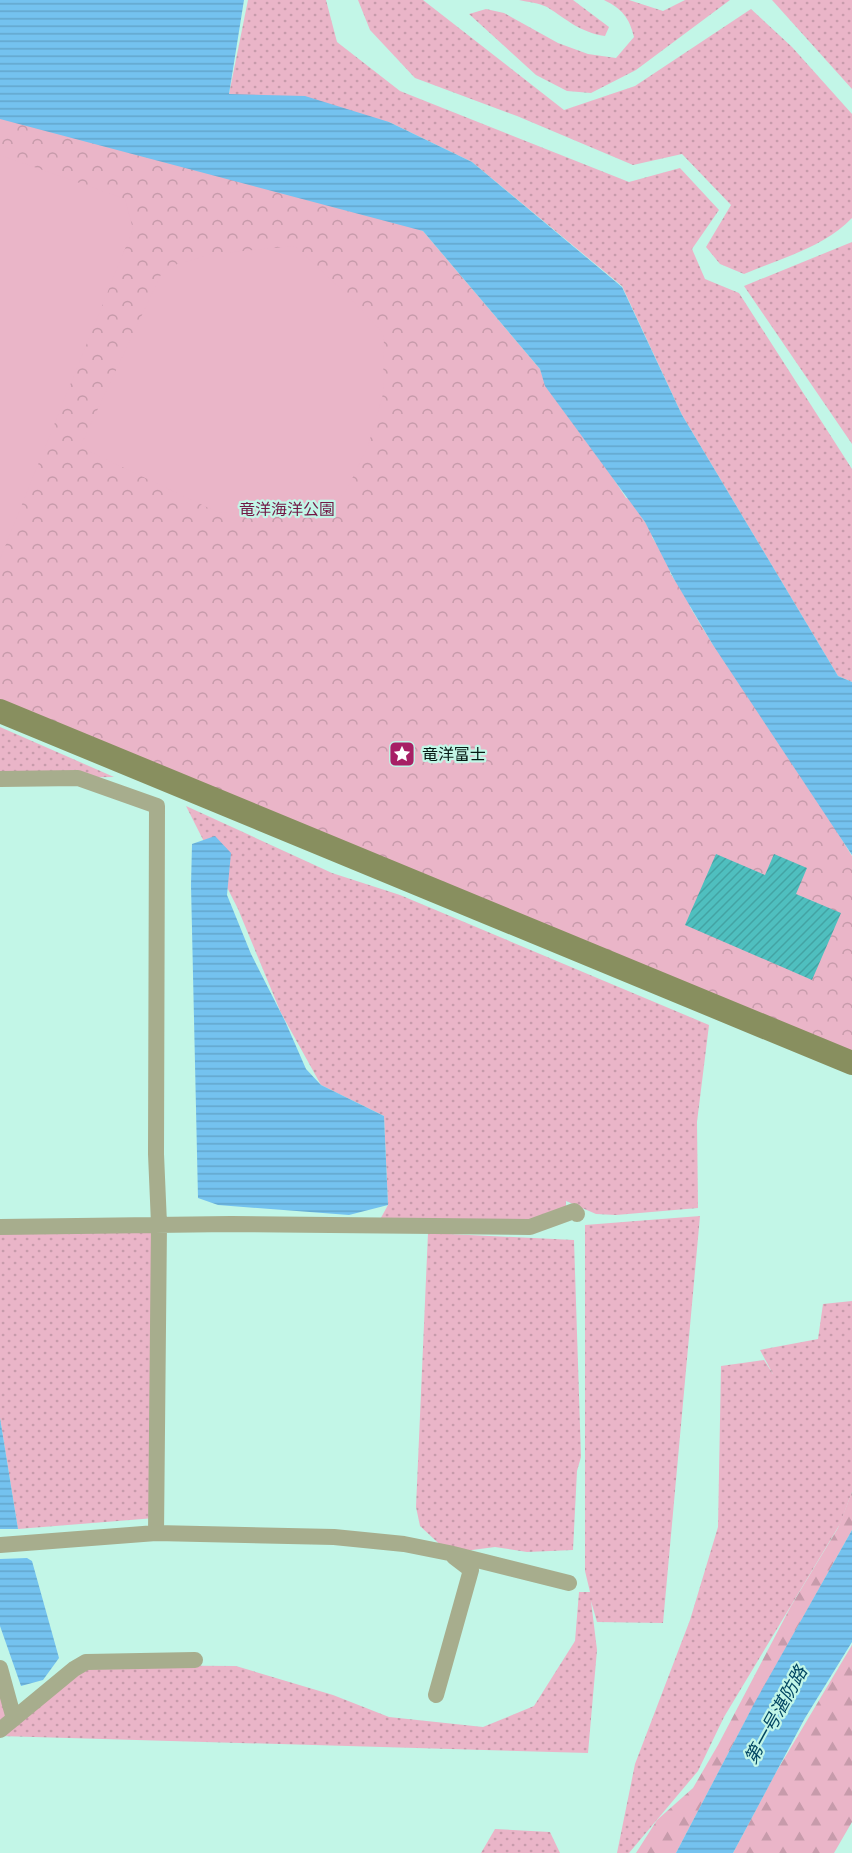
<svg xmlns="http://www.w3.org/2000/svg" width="852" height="1853" viewBox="0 0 852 1853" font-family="Helvetica,'Noto Sans JP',sans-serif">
<defs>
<pattern id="grass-dots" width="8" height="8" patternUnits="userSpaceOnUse" patternTransform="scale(1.5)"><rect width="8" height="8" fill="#eab5c8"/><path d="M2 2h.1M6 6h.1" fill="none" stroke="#c79bab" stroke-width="1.8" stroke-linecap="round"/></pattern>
<pattern id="forest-firs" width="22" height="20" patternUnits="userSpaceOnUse" patternTransform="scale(1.5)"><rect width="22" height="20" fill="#eab5c8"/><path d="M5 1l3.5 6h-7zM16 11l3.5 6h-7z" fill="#c79bab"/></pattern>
<pattern id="park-crowns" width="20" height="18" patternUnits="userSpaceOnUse" patternTransform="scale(1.5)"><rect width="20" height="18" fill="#eab5c8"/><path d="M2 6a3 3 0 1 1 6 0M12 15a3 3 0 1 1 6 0" fill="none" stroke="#c79bab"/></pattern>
<pattern id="water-rules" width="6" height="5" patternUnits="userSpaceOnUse" patternTransform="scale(1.5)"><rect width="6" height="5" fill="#74c2ef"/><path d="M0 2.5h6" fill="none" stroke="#63a6cc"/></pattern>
<pattern id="building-hatch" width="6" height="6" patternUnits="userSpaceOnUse" patternTransform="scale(1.5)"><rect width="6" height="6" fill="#4fbfbf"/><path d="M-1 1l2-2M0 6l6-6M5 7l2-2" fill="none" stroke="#43a3a3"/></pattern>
</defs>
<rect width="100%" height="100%" fill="#c2f6e7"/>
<path fill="url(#grass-dots)" d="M248,0H326L337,42L400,91L629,182L680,168L719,210L692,249L705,279L739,293L852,469V682L838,676L682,415L622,286L472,162L389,122L229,94Z
M358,0H423L564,110L635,86L751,9L792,47L852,114V218C824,247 780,259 744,274L720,264L706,247L731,205L682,154L633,165L517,116L415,78L370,30Z
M519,0H573L609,27L605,36C579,32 568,20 547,7C539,3 528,2 519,0Z
M604,0H629L663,11L685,0H730L636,70L591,93L567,91L536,75L469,14L486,9L504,13L558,43L588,54L616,58L634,37C629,17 622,9 604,0Z
M772,0H852V89Z
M852,242V444L744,286Z
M0,727L114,777L30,778L0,776Z
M186,806L332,873L400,895L709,1025L697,1122L698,1208L616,1215L596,1214L566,1201V1214L537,1224L377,1225L388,1205L384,1116L321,1085L281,1013L238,909Z
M700,1216L663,1623L597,1622L591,1601L597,1650L588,1753L0,1736V1684L14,1718L80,1665L236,1666L333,1695L389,1717L483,1727L534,1706L575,1641L579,1592H590L585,1571V1225Z
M159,1224L155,1518L18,1529L0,1418V1227Z
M428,1233L574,1240L581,1457L577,1471L573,1550L527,1552L495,1547L449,1553L420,1526L416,1507Z
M852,1301V1492L840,1524L724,1717L698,1771L629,1853H617L635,1764L690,1620L718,1527L721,1366L764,1360L773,1374L760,1350L818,1339L823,1304Z
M495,1829L550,1832L560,1853H481Z"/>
<path fill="url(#forest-firs)" d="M852,1492V1530L750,1712L676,1853H636L657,1820L693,1788L718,1745L791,1606L838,1528Z
M852,1645V1822L834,1853H733L775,1774Z"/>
<path fill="url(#park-crowns)" d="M0,109L408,225L423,231L540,369L546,386L557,391L626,498H629L653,534L652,537L672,568L670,573L691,604L690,607L713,645L718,649L794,762L852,856V1061L0,699Z"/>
<path fill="#eab5c8" d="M0,155L125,199L133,229L0,559Z
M295,246L347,295L384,334L383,394L368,446L344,495L273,513L217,512L80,447L164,268L212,254Z"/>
<path fill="url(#water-rules)" d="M0,0H244L229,94L305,96L389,122L472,162L622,287L682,415L838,676L852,682V855L713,645L674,579L645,522L545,386L540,369L423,231L0,119Z
M215,836L231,853L227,895L251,954L285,1021L306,1069L321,1085L384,1116L388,1205L349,1215L218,1205L198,1198L191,885L192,844Z
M0,1418L18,1529H0Z
M852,1530V1642L805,1718L733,1853H676L755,1702Z
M27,1558L32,1561L59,1658L43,1680L21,1686L0,1626V1559Z"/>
<path fill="url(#building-hatch)" d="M716,854L765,875L774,854L807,868L796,894L841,913L812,980L685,925Z"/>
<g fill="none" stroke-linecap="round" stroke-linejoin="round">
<path stroke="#a7ad8d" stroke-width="16" d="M0,779L78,778L157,806L156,1154L159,1224L156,1533
M0,1227L231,1224L530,1227L574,1211L577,1214
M0,1545L156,1533L334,1537L404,1544L449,1553L569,1583
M0,1668L14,1719
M436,1695L471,1570L454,1557
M0,1730L74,1669L86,1662L195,1660"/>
<path stroke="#888f5f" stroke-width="24" d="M0,711L852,1063"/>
</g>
<defs>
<symbol id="sight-square" viewBox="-11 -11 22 22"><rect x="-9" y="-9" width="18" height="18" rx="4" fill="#a71f65" stroke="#c2f6e7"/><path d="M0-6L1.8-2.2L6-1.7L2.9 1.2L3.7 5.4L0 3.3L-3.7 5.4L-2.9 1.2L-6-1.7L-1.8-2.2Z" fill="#fff"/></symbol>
</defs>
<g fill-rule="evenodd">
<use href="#sight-square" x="387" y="739" width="30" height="30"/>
</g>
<g text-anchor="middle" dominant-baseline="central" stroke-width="4.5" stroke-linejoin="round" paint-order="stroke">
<g font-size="16" fill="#721845" stroke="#c2f6e7">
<text x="287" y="509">竜洋海洋公園</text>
</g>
<g font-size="16" fill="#051813" stroke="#c2f6e7" text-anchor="start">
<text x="422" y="754">竜洋富士</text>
</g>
<g font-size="18" font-style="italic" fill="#004562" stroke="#c2f6e7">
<text transform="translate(776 1715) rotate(-61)">第一号湛防路</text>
</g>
</g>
</svg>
